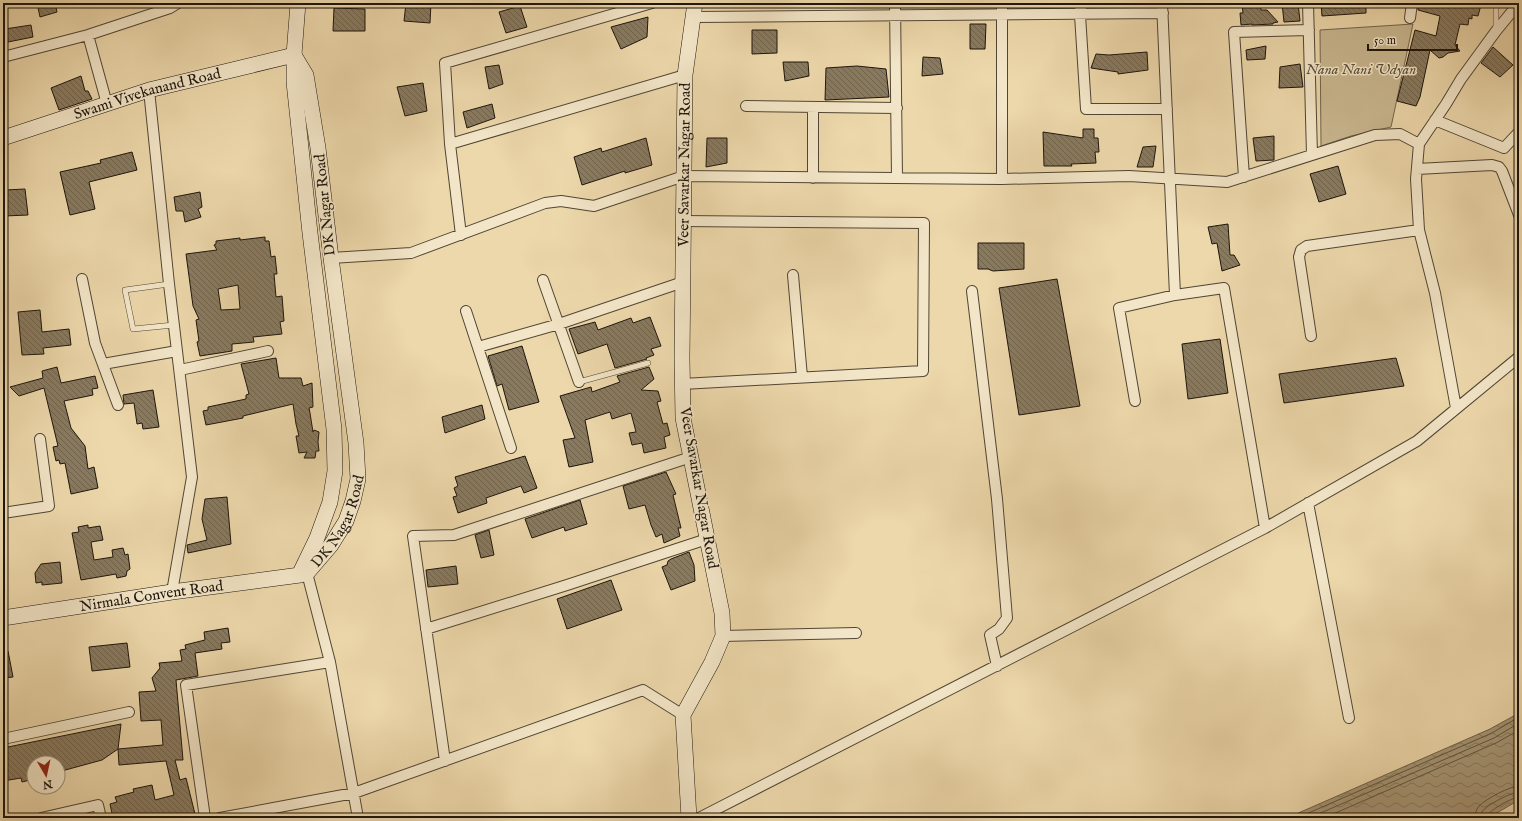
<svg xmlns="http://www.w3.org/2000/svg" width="1522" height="821" viewBox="0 0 1522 821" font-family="'IM FELL English',serif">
<defs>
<pattern id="water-waves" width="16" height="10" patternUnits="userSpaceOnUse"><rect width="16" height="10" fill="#a69675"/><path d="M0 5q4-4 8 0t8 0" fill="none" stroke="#86795e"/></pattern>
<pattern id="building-back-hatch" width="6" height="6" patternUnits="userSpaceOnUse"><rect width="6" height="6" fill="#897a5f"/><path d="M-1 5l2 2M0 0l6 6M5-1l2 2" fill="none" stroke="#6f634d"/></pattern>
</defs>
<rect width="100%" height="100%" fill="#edd8ab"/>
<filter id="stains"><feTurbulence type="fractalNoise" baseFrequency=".005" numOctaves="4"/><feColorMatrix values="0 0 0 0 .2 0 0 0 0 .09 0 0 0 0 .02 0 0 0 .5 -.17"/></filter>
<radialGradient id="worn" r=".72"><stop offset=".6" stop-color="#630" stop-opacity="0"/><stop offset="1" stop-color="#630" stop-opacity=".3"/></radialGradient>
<path fill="#c9b790" stroke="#72664e" d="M1413,24L1391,127L1351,136L1321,146L1320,30Z"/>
<path fill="url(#water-waves)" stroke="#6f624b" d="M1519,713V800L1488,818H1287L1490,729Z"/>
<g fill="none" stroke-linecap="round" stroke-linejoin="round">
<path stroke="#615640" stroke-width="1" d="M1297,818L1492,733L1519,717
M1309,818L1494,738L1519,723
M1324,818L1496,743L1519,730
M1475,818C1475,813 1476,810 1479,806C1486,799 1510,786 1519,786
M1481,818C1481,815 1481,814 1482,812C1486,805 1512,792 1519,792
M1486,818C1487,811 1511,798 1519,797"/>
</g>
<path fill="url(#building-back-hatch)" stroke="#1c150c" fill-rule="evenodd" d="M37,3H55L57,12L40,17Z
M406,3H431L430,23L404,21Z
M1260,3L1261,10H1267L1278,22L1273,23V24L1252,25V24L1241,25L1240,13H1243L1242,4Z
M1282,3H1298L1300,21L1284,22Z
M1321,3H1366V13L1322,16Z
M1418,3H1470L1481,5L1478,16L1472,15V19L1469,18L1468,25L1460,24L1455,45L1460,51L1448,53L1443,57L1439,58L1430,50L1420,97L1416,106L1397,101L1415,30L1436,36L1440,16L1418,10Z
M520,6L527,27L506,33L499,12Z
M334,8L365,9V31H333Z
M648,17L647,37L621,49L611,27Z
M970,24H986L985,49H970Z
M31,25L33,37L8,42L5,29Z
M752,30H777V53L752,54Z
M1266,46L1265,59L1247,60L1246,50Z
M1493,47L1513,65L1500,77L1481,63Z
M1147,52L1148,70L1118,74V72L1091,68L1096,54L1109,55Z
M923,57L940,58L943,74L922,76Z
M783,62H808L809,76L785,81Z
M1300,64L1303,87L1279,88L1280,67Z
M499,65L503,84L489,89L485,67Z
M857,66L886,69L889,97L825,100L826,68Z
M81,76L85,91H88L92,99L59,110L51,88Z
M423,83L427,111L405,116L397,87Z
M492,104L495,118L467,128L463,112Z
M1083,129H1094V138H1098L1099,152H1095L1096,163L1071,164L1072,166H1044L1043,132L1083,138Z
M1274,136V160L1256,161L1253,138Z
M646,138L652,165L625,173V171L582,185L574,157L601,148L602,152Z
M707,138H727V163L706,167Z
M1156,146L1153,167H1137L1143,147Z
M132,152L137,170L89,182L95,209L70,215L60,172L101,163L100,160Z
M1338,166L1346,194L1319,202L1310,174Z
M25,189L28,215L4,216L5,190Z
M200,192L202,207L198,209L201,217L185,222L183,211H176L174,197Z
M1228,224L1230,255H1234L1240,265L1222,271L1217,243L1212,244L1208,227Z
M265,237V241H269L271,257L275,256L277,274H274L276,297L282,296L284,321L280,322L282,334L253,337L254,342L232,344V351L200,356L197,342L199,341L196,320L199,319L193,306L186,254L217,250L214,245L216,244V241L240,238V240ZM238,285L240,309L221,310L218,289Z
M978,243H1024V269L993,271L988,269H978Z
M1057,279L1080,406L1019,415L999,288Z
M40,310L42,332L69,329L71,345L43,348L44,354L22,355L18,312Z
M650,317L661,346L651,349L654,355L646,358L647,359L615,368L607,344L578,354L569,329L595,322L598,330L631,318L633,323Z
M1220,339L1228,393L1188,399L1182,344Z
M522,346L539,402L509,410L502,384L497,386L488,356Z
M276,358L279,378H301L303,386L312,383L313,407L309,408L310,413L313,432L314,430L319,432L318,442L319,451H316L315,458H304L307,452L299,453L296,436H299L296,424L293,404L243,416V418L206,425L203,411L208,410V407L246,399V395L249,394L241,364Z
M1396,358L1404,386L1284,403L1279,374Z
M57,367L61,383L95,376L98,388L92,389L93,395L64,401L71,428L85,446L88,469L94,467L98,488L71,494L65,463L60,464L59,460L56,461L53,447L58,446L44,388L19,396L10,387L43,378L42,371Z
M649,367L654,379L641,390L658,391L661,401L657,402L663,424L667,423L670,435L664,437L666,448L644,453L642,443L632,445L629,433L636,432L631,413L612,419L610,412L585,420L593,462L569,467L563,440L575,438L560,396L591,387L592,392L620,382L617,376Z
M153,390L159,427L143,429L142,423L137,424L134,403L124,404L123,395Z
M482,405L485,419L445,433L442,417Z
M525,456L537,488L524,493L521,486L486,498L487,503L458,513L453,497L457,496L454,488L458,486L455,477Z
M666,472L676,494L673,495L681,528H678L680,536L664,543L662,534L656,537L651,525L645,505L629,509L623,486Z
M227,497L231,544L188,553L187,545L207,540L202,519L205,499Z
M580,500L587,524L565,531L564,527L532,538L525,519Z
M88,525V528L100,526L103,540L91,542L94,560L113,557L112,550L123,548L125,555L128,554L130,569L127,571L126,576L117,578L116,574L81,580L72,533L79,532L78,527Z
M489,530L494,555L481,558L475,535Z
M689,552L694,565L695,581L671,590L662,567L667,565L668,561L671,559Z
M60,562L62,583L42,585V582L36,583L35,573L41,564Z
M456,566L458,584L428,587L426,570Z
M611,580L622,610L567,629L557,599Z
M228,628L230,642L221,643L222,649L195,653L198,676L176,680L183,760H175L180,780L186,778L196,818H113L110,804L117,802L115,797L134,792L133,789L152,785L155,800L174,795L166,761L119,765L118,749L163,745L161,720L141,721L139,692L156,691L152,678L160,668L159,663L182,661L180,650L186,649L185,645L205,640L204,632Z
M127,643L130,667L92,671L89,647Z
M3,651H8L13,677L3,678Z
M121,724L118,749L102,760L58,772V763H34V779L22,782L21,778L3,781V748Z"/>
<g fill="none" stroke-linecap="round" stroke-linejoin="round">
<defs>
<path id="lane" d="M1496,30V3
M169,284L125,290L133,329L174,325
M579,382L648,363"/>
<path id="street" d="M652,3L445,63L450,144L685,75
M895,3L897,178
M1002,3V179
M1081,3L1080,15L1086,109H1167
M1162,3L1175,295L1224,288L1265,528
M1308,3L1312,155
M693,17L1163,13
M1410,18L1412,3
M88,35L107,104
M3,57L88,35L170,8L178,3
M149,90L169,284L192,477L172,592
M746,106L897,108
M813,107V178
M1435,120L1504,148L1519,132
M450,144L461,235
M1417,169L1492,165L1499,167L1502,171L1519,215
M1244,177L1234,32L1309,30
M331,258L411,253L545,203L561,201L594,206L684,176L1002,179L1129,176L1227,182L1375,135L1400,134L1419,144
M793,275L802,377
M82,279L95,343L118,405
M543,280L579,382
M972,291L997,499L1007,618L999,629L990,635L997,666
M466,311L511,448
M1311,336L1299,257L1301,250L1307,246L1419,230
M478,347L559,324L683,282
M103,364L177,351
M180,370L268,351
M682,384L923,371L924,223L683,221
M1135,401L1119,308L1175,295
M1456,408L1435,293L1419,230L1416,179L1419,144L1446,104L1461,79L1496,31L1519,3
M1308,503L1349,718
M3,513L49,506L40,439
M307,573L330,662L358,818
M426,629L567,585L707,539
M723,636L856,633
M3,739L129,712
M445,761L413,536L454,535L691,457
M41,818L98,805L101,818
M205,818L186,685L330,662
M220,818L354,793L643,690L683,715
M699,818L1265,528L1417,441L1519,357"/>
<g id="secondary">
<path d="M298,3L294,55V82L310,233L334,429L335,471L330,502L317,538L301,571"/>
<path id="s1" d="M3,138L149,90L294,55"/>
<path id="s2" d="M3,618L172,592L300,575L307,573L331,545L346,521L353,501L358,479L356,443L331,258L318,148L306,75L294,55"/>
<path id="s3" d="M689,818L683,715L712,662L723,636L722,613L683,418L682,358L685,75L695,3"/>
</g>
</defs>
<use href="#lane" stroke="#504634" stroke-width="6"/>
<use href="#street" stroke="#504634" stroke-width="12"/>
<use href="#secondary" stroke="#1c150c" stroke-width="16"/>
<use href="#lane" stroke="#f3e6c8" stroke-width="5"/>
<use href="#street" stroke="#f3e6c8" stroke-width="10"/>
<use href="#secondary" stroke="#f3e6c8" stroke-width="15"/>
</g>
<g text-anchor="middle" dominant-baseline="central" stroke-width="3" stroke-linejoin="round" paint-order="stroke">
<g font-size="15" font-style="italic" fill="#594e3a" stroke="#f3e6c8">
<text x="1361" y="69">Nana Nani Udyan</text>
</g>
<g font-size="15" fill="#1c150c" stroke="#f3e6c8">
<text stroke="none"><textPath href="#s1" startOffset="151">Swami Vivekanand Road</textPath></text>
<text stroke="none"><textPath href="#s3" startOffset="667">Veer Savarkar Nagar Road</textPath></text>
<text transform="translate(325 205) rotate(-96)">DK Nagar Road</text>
<text transform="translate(699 488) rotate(80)">Veer Savarkar Nagar Road</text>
<text stroke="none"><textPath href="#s2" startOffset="369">DK Nagar Road</textPath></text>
<text stroke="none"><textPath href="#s2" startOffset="150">Nirmala Convent Road</textPath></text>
</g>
</g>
<rect width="1522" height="821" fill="none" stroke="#edd8ab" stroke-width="16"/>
<rect x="4" y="4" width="1514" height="813" fill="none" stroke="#1c150c" stroke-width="2"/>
<rect x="8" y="8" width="1506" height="805" fill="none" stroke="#1c150c"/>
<g transform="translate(46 775) rotate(171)"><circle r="19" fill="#f3e6c8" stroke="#9d927d"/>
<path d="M0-3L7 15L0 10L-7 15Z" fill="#8f2418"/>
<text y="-6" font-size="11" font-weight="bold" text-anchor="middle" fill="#1c150c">N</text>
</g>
<path d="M1368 44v6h89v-6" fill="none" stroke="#1c150c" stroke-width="2"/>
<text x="1374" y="44" font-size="12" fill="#1c150c" stroke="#f3e6c8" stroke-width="3" paint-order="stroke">50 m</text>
<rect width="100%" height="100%" filter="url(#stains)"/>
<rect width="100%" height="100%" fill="url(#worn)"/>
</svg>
